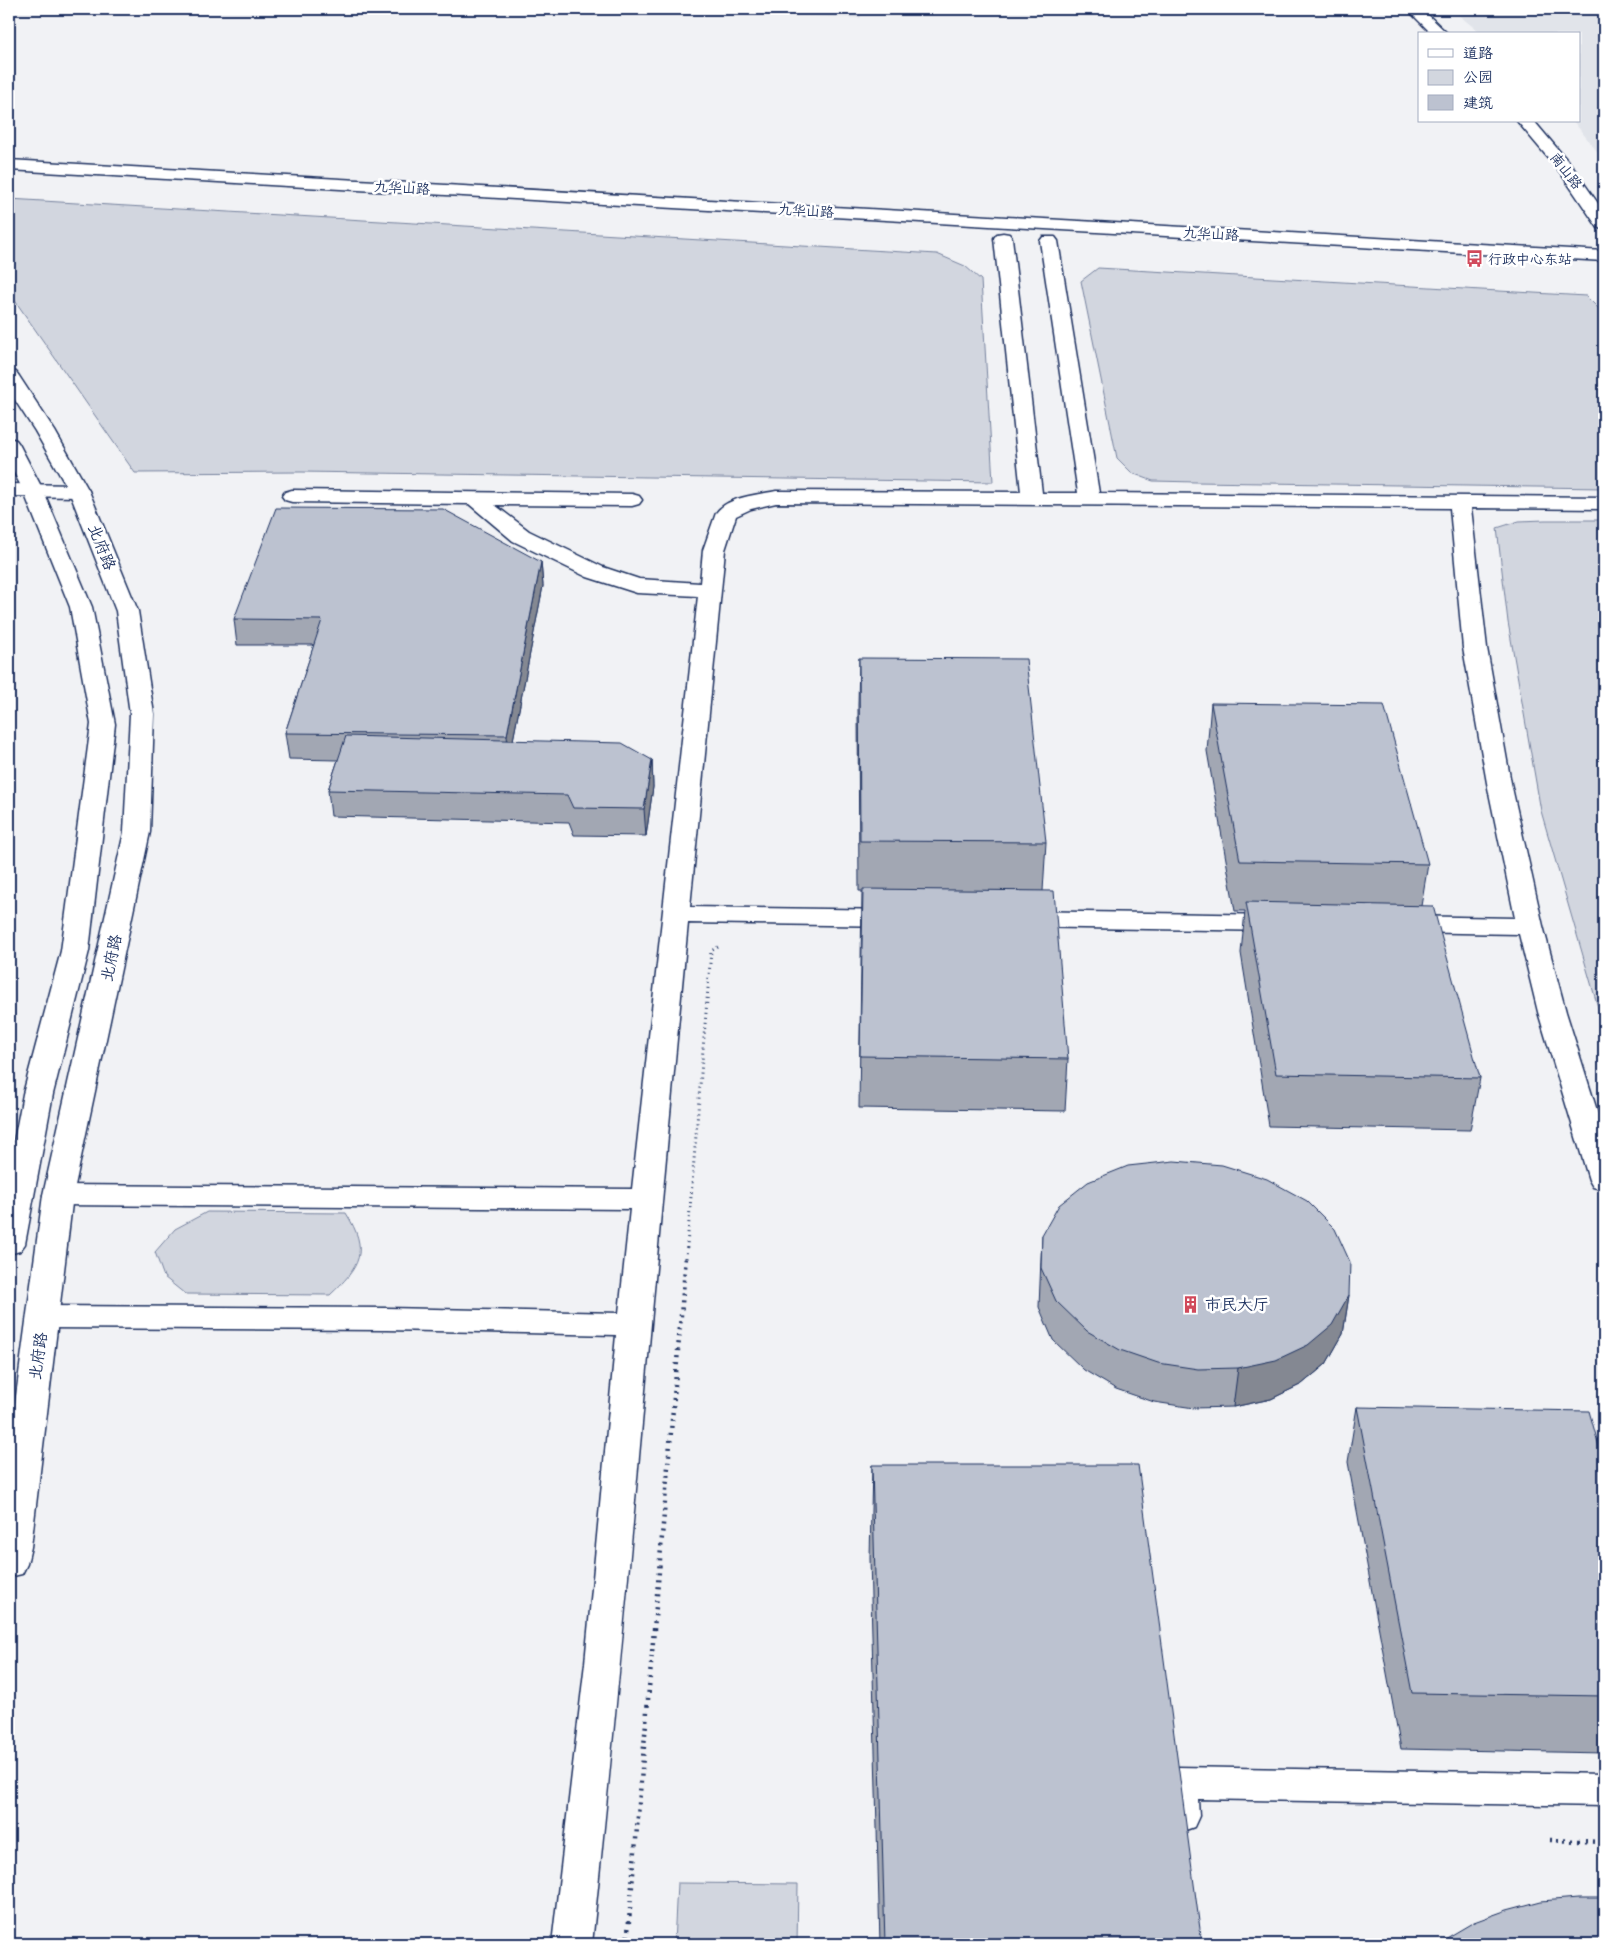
<svg xmlns="http://www.w3.org/2000/svg" width="1613" height="1953" viewBox="0 0 1613 1953" font-family="Sriracha,'LXGW WenKai TC',sans-serif">
<rect width="100%" height="100%" fill="#f1f2f5"/>
<filter id="ink" filterUnits="userSpaceOnUse"><feTurbulence type="fractalNoise" baseFrequency=".02" numOctaves="2"/><feDisplacementMap in="SourceGraphic" scale="10" xChannelSelector="R" yChannelSelector="G"/><feConvolveMatrix kernelMatrix="1 2 1 2 8 2 1 2 1" color-interpolation-filters="sRGB"/></filter>
<g filter="url(#ink)">
<path fill="#e1e4ea" d="M727,9H864L860,18L743,13Z
M1451,9H1604V160L1573,121H1579V34H1482Z"/>
<path fill="#d2d6df" stroke="#76829e" d="M9,199L937,254L965,266L981,280L993,482L301,472L135,473L9,292Z
M1098,268L1586,296L1604,314V488L1196,482L1153,481L1132,473L1117,458L1081,281Z
M1545,520H1604V1028L1541,811L1508,622L1497,528L1519,521Z
M207,1212L346,1213C370,1251 360,1267 330,1295L185,1294L164,1277L155,1252L175,1229Z
M677,1883L798,1884L797,1944H674Z"/>
<g fill="none" stroke-linecap="round" stroke-linejoin="round">
<defs>
<path id="minor" d="M1407,9H1422L1448,34H1432Z
M1517,121H1534L1572,166L1604,212V229L1598,228L1560,172Z
M1003,233L1009,234L1012,238L1042,493H1078L1040,241L1043,237H1055L1058,241L1099,493L1604,497V509L1471,508L1487,648L1511,783L1543,926L1566,1012L1604,1133V1190L1593,1187L1589,1180L1538,1012L1519,934L1402,932L1393,930L1389,924L1393,918L1402,916L1515,918L1487,783L1463,648L1450,508L776,503L751,509L736,516L725,550L690,907L899,910L908,912L912,918L908,924L899,926L688,923C655,1263 628,1604 592,1944H552L585,1663L616,1335L387,1330L43,1328L32,1325L27,1317L32,1309L43,1306L387,1308L619,1313L630,1209L58,1205L47,1202L43,1195L47,1188L58,1185L632,1189L698,596L637,593L587,577L513,541L469,504L292,502L285,500L282,496L285,492L292,490L632,494L639,496L642,500L639,504L632,506L495,505L529,531L603,567L639,579L700,583L703,550L716,513C728,496 758,495 776,491L1021,492L994,238L997,234Z
M9,484L79,485L86,487L89,491L86,495L79,497L9,496Z
M1019,911L1281,915L1290,917L1294,923L1290,929L1281,931L1019,927L1010,925L1006,919L1010,913Z
M1177,1767L1604,1774V1806L1198,1799L1199,1816L1194,1827L1180,1832L1166,1827C1158,1810 1155,1789 1163,1772Z"/>
<path id="major" d="M9,160L1604,251V261L9,170Z
M9,370L16,372L19,376L55,431L89,491L138,611L154,714L150,832L73,1195L31,1547L27,1564L22,1574L9,1577V1448L43,1195L124,832L130,714L116,611L69,491L35,431L9,391Z
M9,438L16,440L19,444L43,490L92,607L115,724L89,951L53,1094L25,1244L20,1251L9,1254V1167L23,1094L61,951L91,724L70,607L23,490L9,463Z"/>
</defs>
<use href="#minor" stroke="#1b2f5e" stroke-width="3"/>
<use href="#major" stroke="#1b2f5e" stroke-width="3"/>
<path stroke="#1b2f5e" stroke-width="3" stroke-dasharray="1 4" stroke-linecap="butt" d="M686,1258L711,951L720,946"/>
<path stroke="#1b2f5e" stroke-width="4.5" stroke-dasharray="2 5" stroke-linecap="butt" d="M1550,1840L1604,1842
M627,1944L686,1257"/>
<use href="#minor" fill="#fff" fill-rule="evenodd"/>
<use href="#major" fill="#fff" fill-rule="evenodd"/>
</g>
<path fill="#a2a7b3" stroke="#1b2f5e" d="M541,562L543,586L513,740L652,760L653,787L646,836L574,835L569,822L331,816L328,790L338,760L289,759L285,733L314,645H237L234,619Z
M859,658L1046,842L1043,891L1068,1059L1065,1111L859,1108L862,891H859L858,705Z
M1211,703L1428,864L1421,906L1480,1078L1470,1130L1269,1126L1241,953L1245,911H1235L1207,751Z
M1042,1235L1349,1295L1343,1334L1326,1364L1302,1384L1271,1399L1233,1407L1194,1408L1154,1402L1116,1389L1084,1370L1053,1340L1039,1307Z
M1357,1407L1604,1464V1753L1401,1749L1348,1462Z
M872,1465L1202,1944H880L870,1558Z"/>
<path fill="#848892" stroke="#1b2f5e" d="M541,562L543,586L509,761L507,735Z
M652,760L653,787L646,836L644,809Z
M1349,1295L1343,1334L1326,1364L1302,1384L1271,1399L1233,1407L1238,1368Z"/>
<path fill="#bcc2d0" stroke="#1b2f5e" d="M276,508L443,509L541,562L507,735L285,733L322,620L234,619Z
M859,658L1026,659L1046,842L860,841Z
M1211,703L1384,705L1428,864L1240,861Z
M346,736L622,743L652,760L644,809L573,808L567,795L328,790Z
M863,889L1054,891L1068,1059L860,1056Z
M1246,902L1433,906L1480,1078L1276,1074Z
M1174,1161L1222,1165L1267,1179L1307,1201L1335,1229L1350,1262L1349,1295L1332,1325L1308,1345L1276,1360L1238,1368L1198,1369L1158,1363L1120,1350L1087,1331L1056,1301L1041,1268L1042,1235L1059,1205L1088,1182L1128,1166Z
M1357,1407L1589,1411L1604,1464V1696L1412,1693Z
M872,1465H1138L1202,1944H885Z
M1578,1898H1604V1944H1439L1445,1939L1474,1922L1507,1910L1541,1901Z"/>
</g>
<defs>
<symbol id="bus-bare" viewBox="-9 -9 18 18"><path d="M-5-6H5V4H4V6H2V4H-2V6H-4V4H-5ZM-3.5-4V0h7V-4ZM-3.5 1.2v1.5H-2V1.2ZM2 1.2v1.5H3.5V1.2Z" fill="#d1495b" stroke="#fff" stroke-width="2.5" paint-order="stroke"/></symbol>
<symbol id="building-bare" viewBox="-9 -9 18 18"><path d="M-4-6H4V6H1V3H-1V6H-4ZM-2.5-4.3h1.7v1.8h-1.7ZM.8-4.3h1.7v1.8H.8ZM-2.5-1h1.7V.8h-1.7ZM.8-1h1.7V.8H.8Z" fill="#d1495b" stroke="#fff" stroke-width="2.5" paint-order="stroke"/></symbol>
</defs>
<g fill-rule="evenodd">
<use href="#bus-bare" x="1462" y="246" width="25" height="25"/>
<use href="#building-bare" x="1178" y="1292" width="25" height="25"/>
</g>
<g text-anchor="middle" dominant-baseline="central" stroke-width="5" stroke-linejoin="round" paint-order="stroke">
<g font-size="14" fill="#1b2f5e" stroke="#fff">
<text transform="translate(1566 171) rotate(52)">南山路</text>
<text transform="translate(402 188) rotate(3)">九华山路</text>
<text transform="translate(806 211) rotate(3)">九华山路</text>
<text transform="translate(1211 234) rotate(3)">九华山路</text>
</g>
<g font-size="14" fill="#1b2f5e" stroke="#fff" text-anchor="start">
<text x="1488" y="259">行政中心东站</text>
</g>
<g font-size="16" fill="#1b2f5e" stroke="#fff">
<text transform="translate(102 547) rotate(68)">北府路</text>
<text transform="translate(111 958) rotate(-78)">北府路</text>
<text transform="translate(38 1356) rotate(-82)">北府路</text>
</g>
<g font-size="16" fill="#1b2f5e" stroke="#fff" text-anchor="start">
<text x="1205" y="1304">市民大厅</text>
</g>
</g>
<rect width="1613" height="1953" fill="none" stroke="#fff" stroke-width="30"/>
<rect x="15" y="15" width="1583" height="1923" fill="none" stroke="#1b2f5e" stroke-width="2" filter="url(#ink)"/>
<rect x="1418" y="32" width="162" height="90" fill="#ffffff" stroke="#a4acbf"/>
<rect x="1428" y="49" width="25" height="8" fill="#ffffff" stroke="#a4acbf"/>
<text x="1463" y="58" font-size="15" fill="#1b2f5e">道路</text>
<rect x="1428" y="70" width="25" height="15" fill="#d2d6df" stroke="#a4acbf"/>
<text x="1463" y="82" font-size="15" fill="#1b2f5e">公园</text>
<rect x="1428" y="95" width="25" height="15" fill="#bcc2d0" stroke="#a4acbf"/>
<text x="1463" y="108" font-size="15" fill="#1b2f5e">建筑</text>
</svg>
